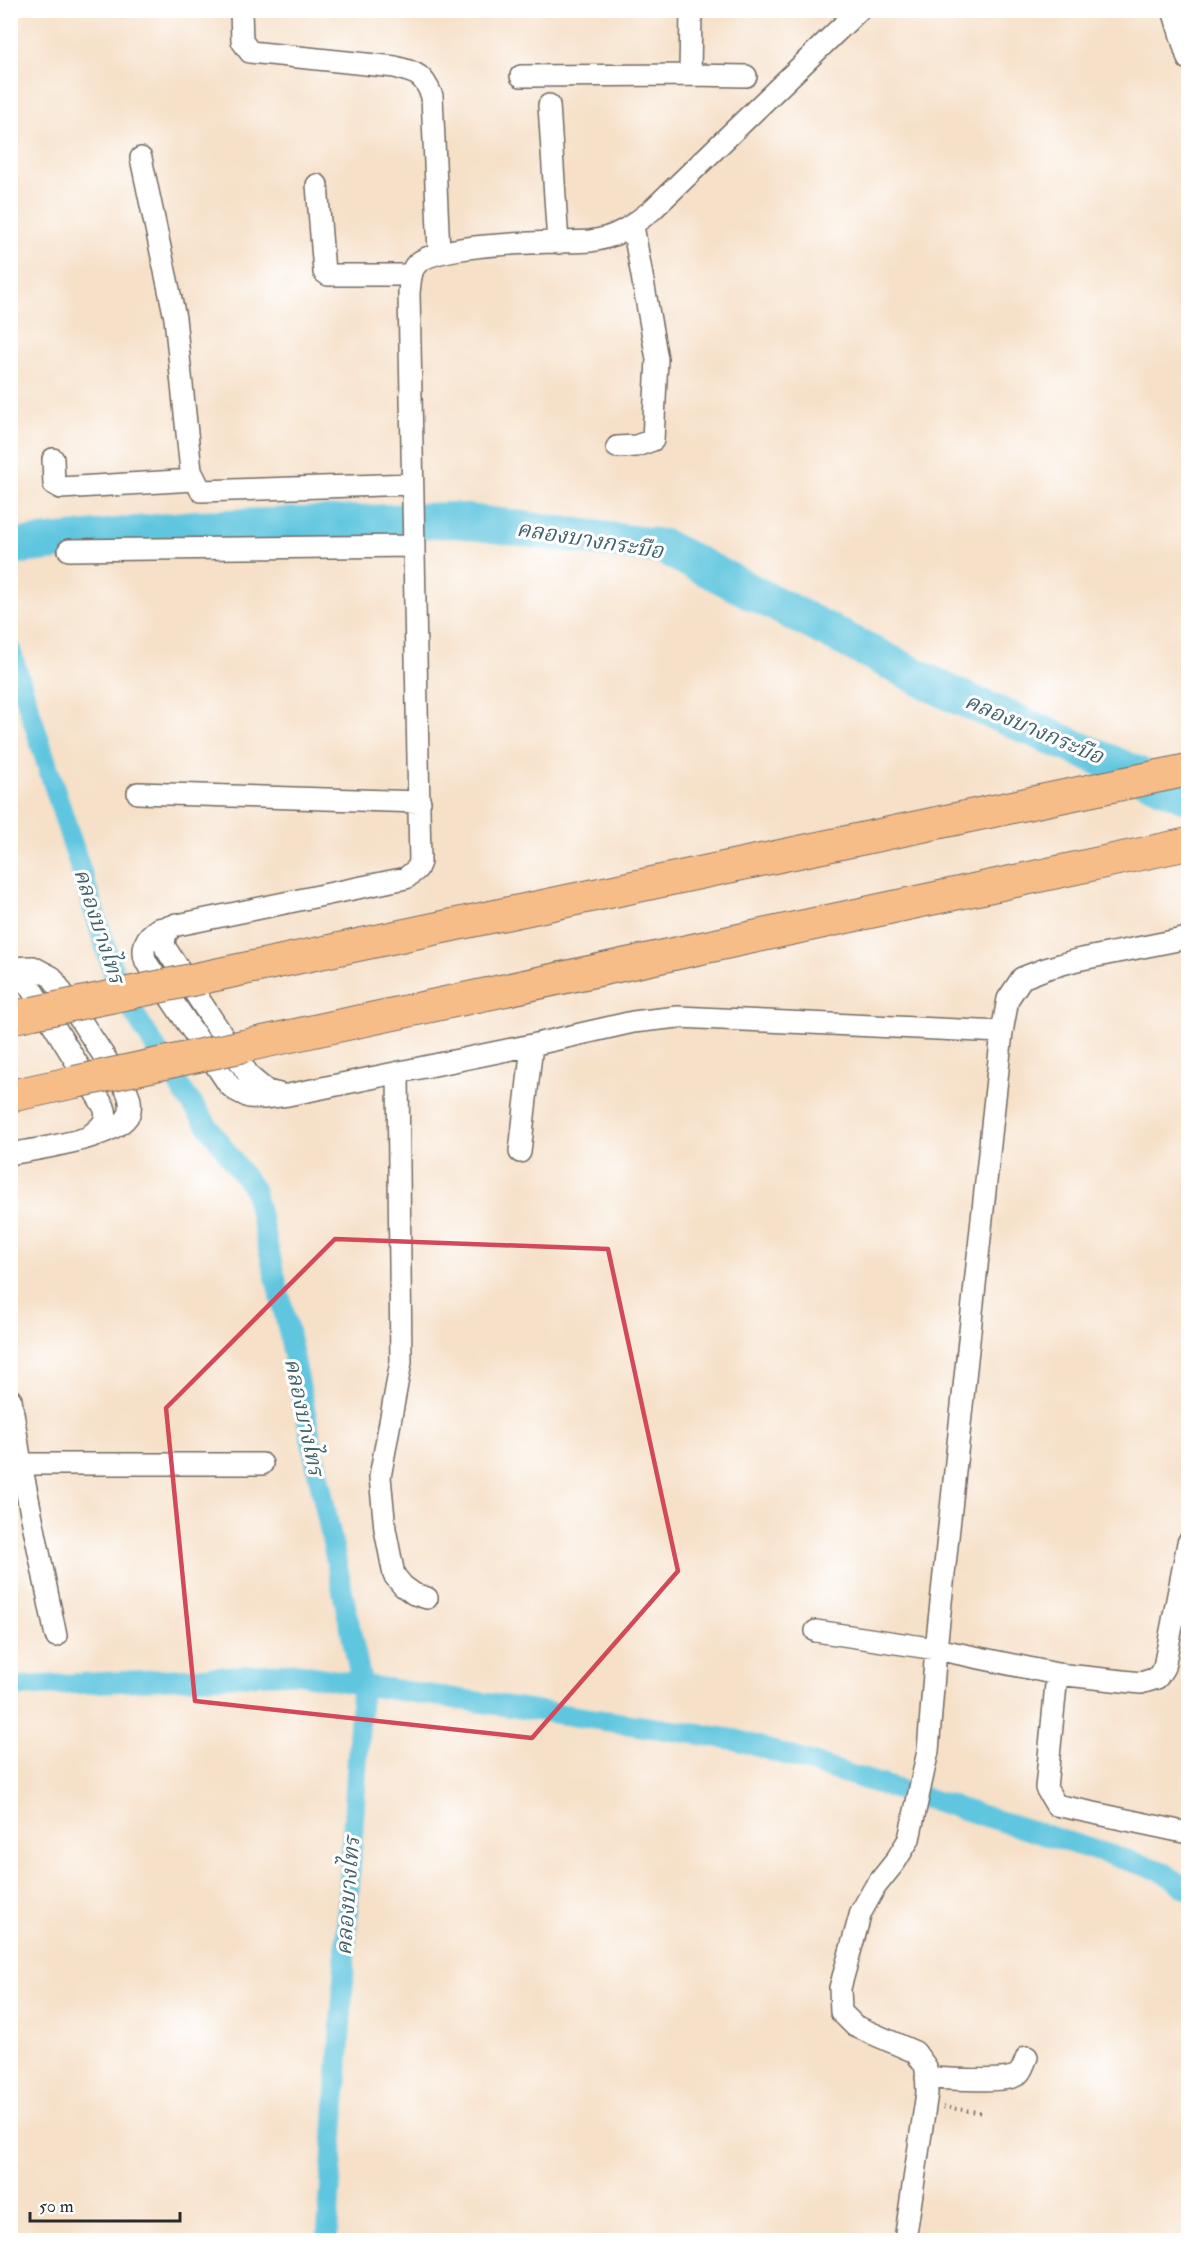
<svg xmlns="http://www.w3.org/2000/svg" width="1199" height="2251" viewBox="0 0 1199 2251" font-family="'IM FELL Double Pica','Noto Serif Thai',serif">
<rect width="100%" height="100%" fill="#fff"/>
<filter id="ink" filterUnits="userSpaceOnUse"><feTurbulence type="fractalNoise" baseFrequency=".0167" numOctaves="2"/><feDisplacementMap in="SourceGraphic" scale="12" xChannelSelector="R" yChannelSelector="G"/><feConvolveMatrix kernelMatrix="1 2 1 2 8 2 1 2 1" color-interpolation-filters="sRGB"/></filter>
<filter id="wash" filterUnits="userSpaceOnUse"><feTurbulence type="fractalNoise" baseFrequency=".008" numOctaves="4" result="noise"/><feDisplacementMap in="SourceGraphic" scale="24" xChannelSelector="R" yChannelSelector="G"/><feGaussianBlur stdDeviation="1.35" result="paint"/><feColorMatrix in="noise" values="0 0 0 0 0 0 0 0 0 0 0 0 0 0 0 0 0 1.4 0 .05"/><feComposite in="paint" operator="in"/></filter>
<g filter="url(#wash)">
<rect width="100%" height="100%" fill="#f6e0c8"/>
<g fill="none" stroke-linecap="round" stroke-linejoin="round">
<path stroke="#61c6df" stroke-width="21" d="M10,649L119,989L182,1090L254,1190L288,1329L362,1685L327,2240
M10,1687L295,1673L362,1685L737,1740L1162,1871L1188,1890"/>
<path stroke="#61c6df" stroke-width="36" d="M10,547L195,528L453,520L664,547L954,695L1188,796"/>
</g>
</g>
<g filter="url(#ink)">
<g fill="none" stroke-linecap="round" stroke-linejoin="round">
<defs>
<path id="minor" d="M241,10L242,41L250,52L395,67C417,73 423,74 432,96L439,252
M859,10L652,210C632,226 616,238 590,241C557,243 433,241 415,266C410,273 410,285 409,293L420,862L417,869L406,878L158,929C145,937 141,948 146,962L229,1085L235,1090L249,1097L264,1098L288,1095L532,1045L633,1022L678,1017L1002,1032
M1173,10L1188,59
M690,75L746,76
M521,76L690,75L691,10
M549,105L558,243
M141,158L175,318L191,471L201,491L412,484
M317,185L324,272L328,275H411
M617,447L636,446L653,440L657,359L633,226
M53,459L54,484L61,488L194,480
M69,550L413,546
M138,793L420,802
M176,924L166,933L164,943L166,949L250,1077L267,1091L279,1094
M10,968L33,967L52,977L127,1091C130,1098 132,1106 129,1114C119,1138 36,1149 10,1154
M10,974L23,979L30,987L104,1107C110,1122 98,1129 87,1138
M398,1073L401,1362L380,1477L385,1529L394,1575L403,1586L414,1594L427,1598
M520,1152L532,1045
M11,1400L21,1464L56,1636
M10,1464H262
M816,1631L936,1649L1057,1674L1141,1683L1157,1678L1164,1667L1188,1543
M1057,1674L1046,1788L1056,1805L1188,1833
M926,2078C945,2078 1001,2083 1015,2076C1022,2073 1024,2063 1027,2057
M905,2240L927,2093L926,2067L915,2052L855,2026L841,2012L840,1988L861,1912L875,1887L895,1862L909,1839L928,1751L936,1649L1002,1032L1008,999L1022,978L1045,969L1077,960L1188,938"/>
<path id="highway" d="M201,978L1188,770
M10,1018L33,1013
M244,1046L1188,844
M10,1096L75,1082"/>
</defs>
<use href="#minor" stroke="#726a62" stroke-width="24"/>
<use href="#highway" stroke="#726a62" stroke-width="34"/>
<path stroke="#726a62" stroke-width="4" stroke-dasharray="1.5 4.5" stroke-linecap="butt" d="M943,2107L984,2113"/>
<use href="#minor" stroke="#fff" stroke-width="21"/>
<use href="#highway" stroke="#f7bd88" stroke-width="32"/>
<defs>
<path id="highway-bridge" d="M33,1013L201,978
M75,1082L244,1046"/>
</defs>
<use href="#highway-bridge" stroke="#726a62" stroke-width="34" stroke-linecap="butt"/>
<use href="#highway-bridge" stroke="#f7bd88" stroke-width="32"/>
</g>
</g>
<path fill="none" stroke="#d1495b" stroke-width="4.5" stroke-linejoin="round" d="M335,1239L608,1249L678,1571L532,1738L195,1701L166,1408Z"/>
<g text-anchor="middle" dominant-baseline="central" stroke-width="6" stroke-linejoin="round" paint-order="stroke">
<g font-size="22" font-style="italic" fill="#3e616a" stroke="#fff">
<text transform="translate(590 540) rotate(9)">คลองบางกระบือ</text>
<text transform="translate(1034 729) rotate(23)">คลองบางกระบือ</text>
<text transform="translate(99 926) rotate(72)">คลองบางไทร</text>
<text transform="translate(304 1417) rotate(78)">คลองบางไทร</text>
<text transform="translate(348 1896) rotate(-86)">คลองบางไทร</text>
</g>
</g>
<rect width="1199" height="2251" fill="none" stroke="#fff" stroke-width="36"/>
<path d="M30 2212v9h150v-9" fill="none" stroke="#2b2b2b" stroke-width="3"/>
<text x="39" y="2212" font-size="18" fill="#2b2b2b" stroke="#ffffff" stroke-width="4.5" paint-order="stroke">50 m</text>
</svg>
